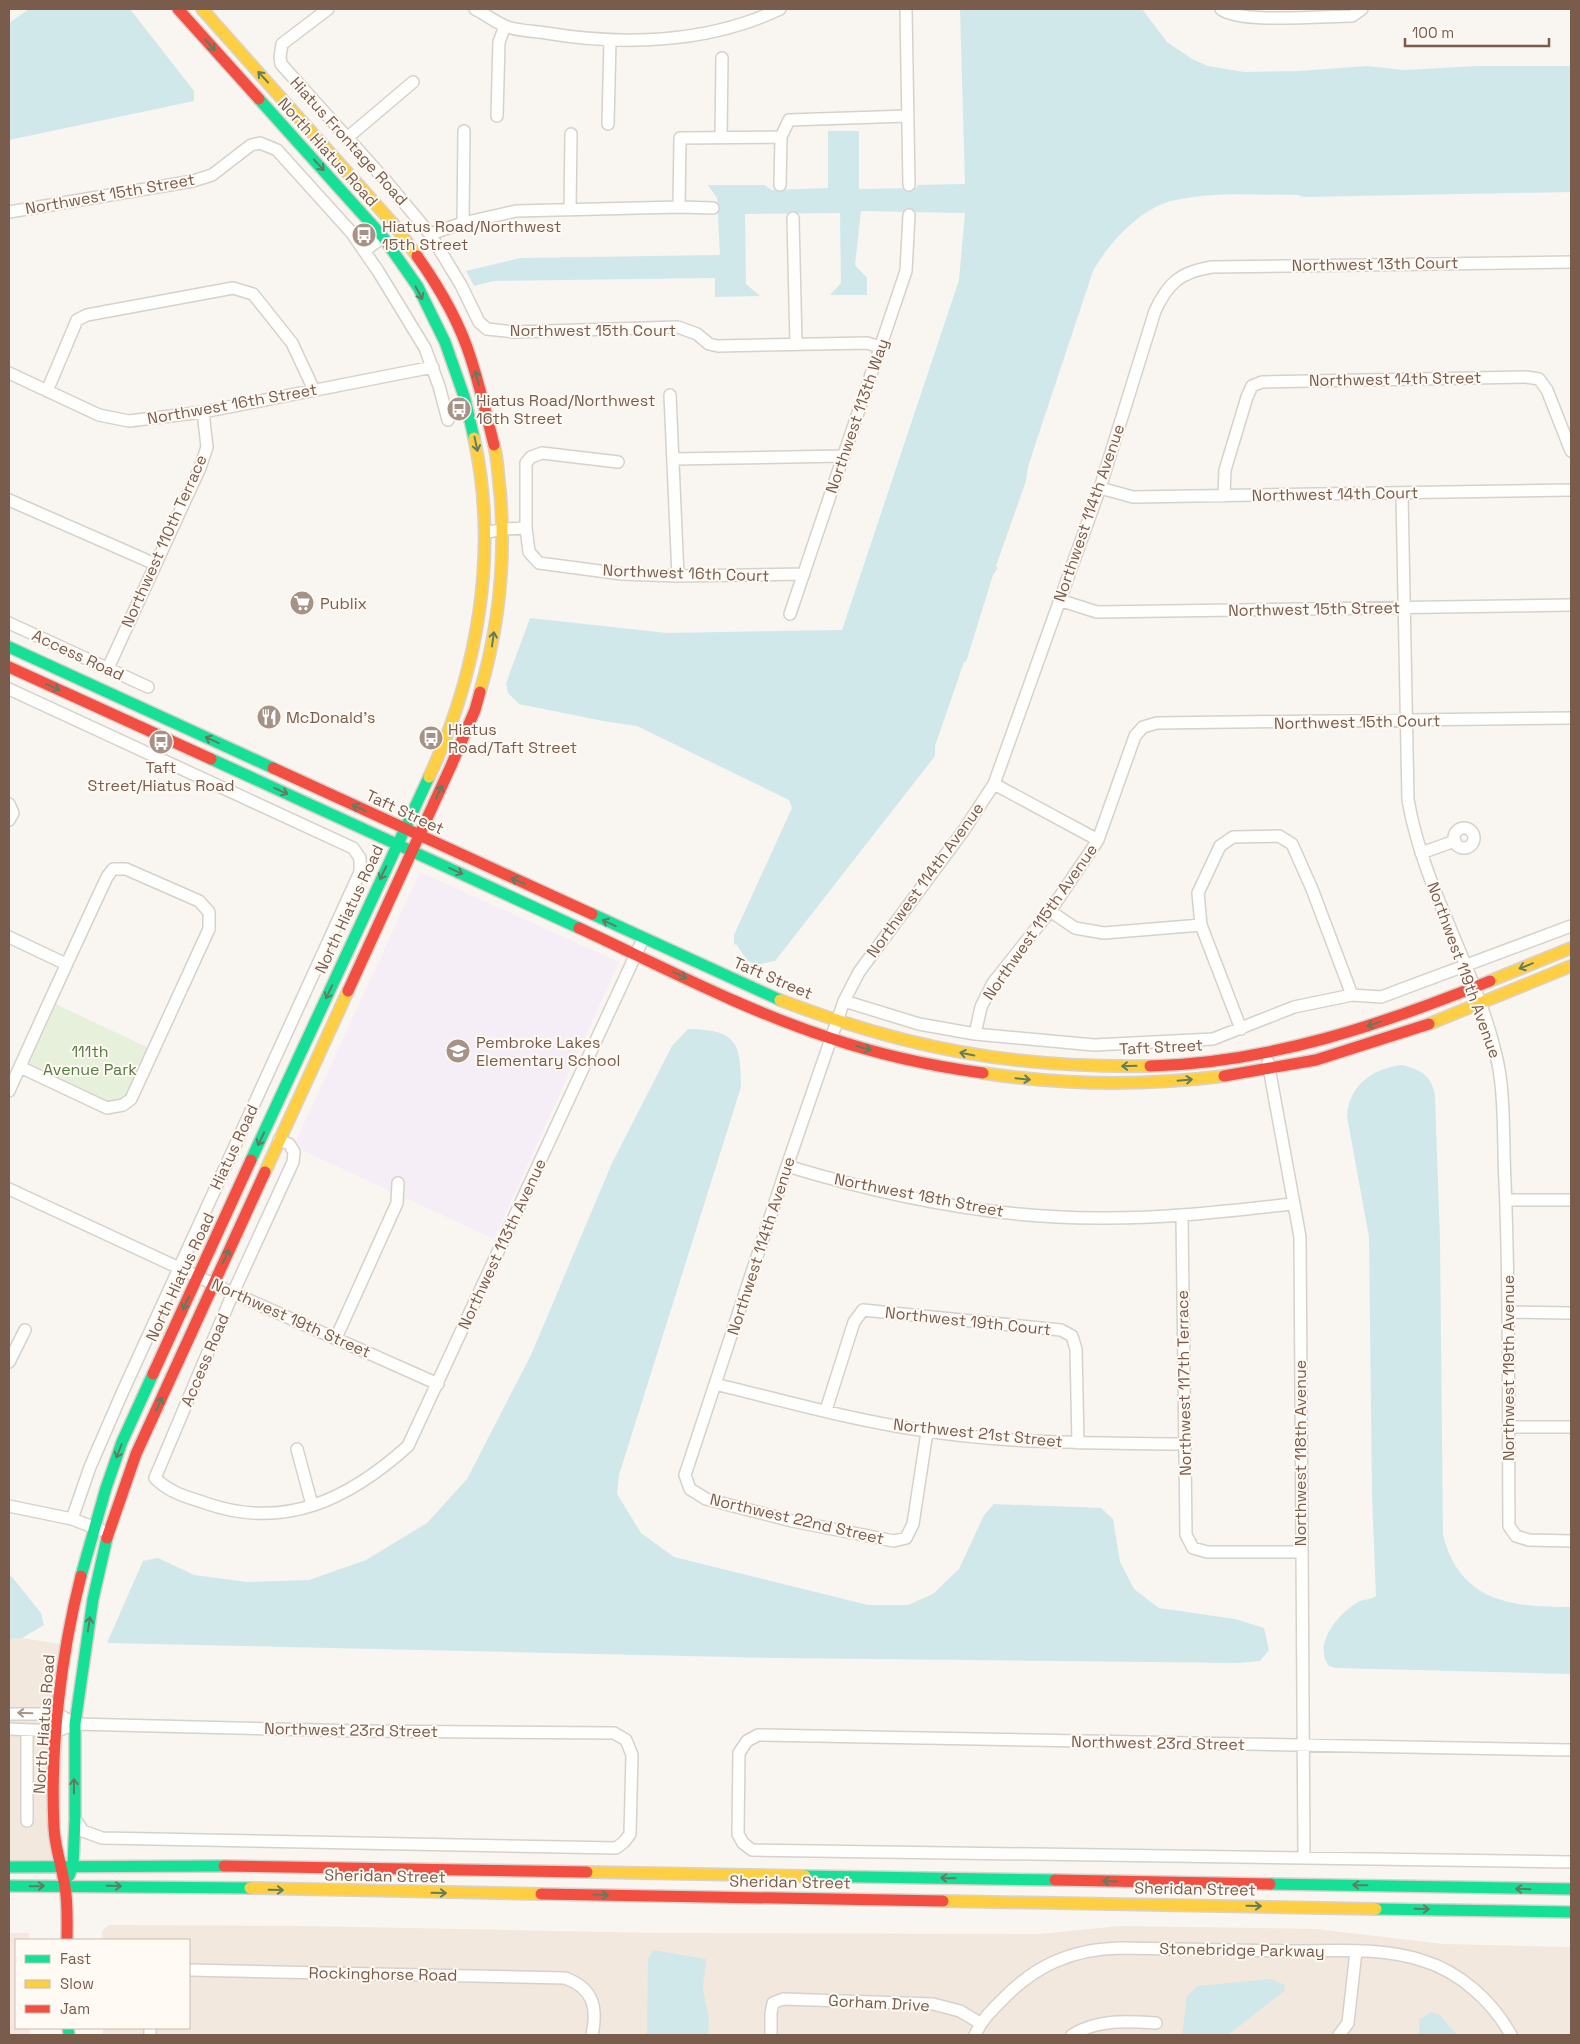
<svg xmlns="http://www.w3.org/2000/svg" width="1580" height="2044" viewBox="0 0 1580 2044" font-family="'Space Grotesk',sans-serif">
<rect width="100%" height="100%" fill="#f9f5f0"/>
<path fill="#f2e8de" d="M22,1638L66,1645L59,1867H9V1639Z
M109,1925L304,1926L654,1933L1040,1934L1119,1926L1316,1929L1443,1944L1571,1947V2035H103V2028H189V1940H102V1931Z"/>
<path fill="#f6e8e1" d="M9,1933H29V1940H16V2028H30V2035H9Z"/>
<path fill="#f6eef6" d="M420,872L619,962L494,1239L297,1148L296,1141Z"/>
<path fill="#e7f0db" d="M49,1001L153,1050L131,1099L107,1108L20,1067Z"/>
<path fill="#d0e8ea" d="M29,9H130L194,91V101L9,140V23Z
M960,9H1142L1167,42L1192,59L1208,66L1244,72L1299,71L1367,66L1403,70L1478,66H1571V192L1304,197L1298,195C1257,195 1212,191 1171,201C1140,209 1108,244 1093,271L1039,433L1028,467L1026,481L996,566L998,568L993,575L966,662H964L935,746V756L775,961L755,965L747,960L736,944L734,945V935L792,808L789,800L637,726L603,721L519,704L508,693L506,684L509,675L530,618L666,633L842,630L959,280L965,213L861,211L855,265L867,278V295H830L841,283L840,213L745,214L746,284L760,296L715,297V278L493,281L474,286L466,271L520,258L720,255L717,198L708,185H764L772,190L828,188V131H859V189L917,188V185L965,184Z
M688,1029C736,1030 741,1041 741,1087L619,1475L617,1494L641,1533L674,1557L868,1605H908L933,1594L959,1569L984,1515L994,1504L1101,1508L1113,1519L1120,1562L1134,1589L1159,1608L1235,1619L1264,1628L1269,1650L1260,1661L1239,1663L777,1658L107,1643L143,1561L158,1558L194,1575L247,1582L309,1580L366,1560L427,1523L467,1479L531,1355L612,1163L672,1046Z
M1402,1065C1422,1070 1432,1076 1435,1096L1440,1240L1443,1535C1460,1603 1513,1607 1571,1607V1674L1336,1668L1329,1666C1312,1644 1339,1613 1358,1602C1364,1599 1371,1600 1376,1596L1372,1495L1369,1237L1347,1116C1349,1085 1373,1068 1402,1065Z
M9,1576L12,1577L41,1613L44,1625L22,1638L9,1639Z
M653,1950L706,1959L703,1988L709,2020L708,2035H647L648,1959Z
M1271,1979L1285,1985L1284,1991L1228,2035H1182L1187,1996L1197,1986Z
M1432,2012L1441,2016L1457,2035H1419V2019Z"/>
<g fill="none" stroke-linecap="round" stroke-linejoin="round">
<defs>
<path id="street" d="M328,9L282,44L280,57L281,64L386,181L430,234L461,285L479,322L487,329L514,332L678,327L697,334L709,344L718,346L867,343L880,347
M475,9C485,14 495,22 505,26C517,31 533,31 546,33C624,46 708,43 780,9
M906,9L909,185
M1221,9C1239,24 1325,16 1352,16L1362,9
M497,116L499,42L505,26
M608,124L610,40
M721,137L722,58
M347,138L413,82
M780,185L781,137
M679,207L680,138L781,137L789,120L908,116
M570,209L571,134
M9,212L193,181L212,175L251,145L260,143L277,150L351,232L378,271L425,348L439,386L448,420
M793,218L796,344
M463,223L464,131
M430,234L463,223L516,211L679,207L713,208
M364,251L383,237
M9,373L99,415L129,421L203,412L433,367
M47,391L77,320L87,315L233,288L253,294L292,343L314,390
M670,395L678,576
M673,459L843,456
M618,462L542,453L531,457L526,463V528L529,552L539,563L622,574L678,576L804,574
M1100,488L1133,497L1571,490
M1402,494L1408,800C1424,892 1479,973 1498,1064C1505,1098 1503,1146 1505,1182C1510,1296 1508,1411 1509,1526L1516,1536L1529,1540L1571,1541
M1224,496L1225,470L1247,397L1252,386L1262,382L1526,377L1539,379L1547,390L1571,451
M9,500L155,564
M485,533L503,529L526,528
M1059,600L1097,612L1571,605
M790,614L906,271L909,215
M9,623L148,687
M108,668L200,468L207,447L203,412
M9,689L353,848L360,858V872L123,1391L90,1467L72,1519
M994,784L1098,840
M9,804L13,813L9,820
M1454 838a10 10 0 1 1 20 0a10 10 0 1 1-20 0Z
M1421,853L1455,841
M1050,911L1075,928L1104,933L1201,925L1198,893L1220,846L1233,837L1279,836L1292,844L1312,889L1352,995
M1201,925L1241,1029
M9,937L66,964
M844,1001L919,1024L975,1034L1094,1045L1213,1039L1294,1007L1352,995L1381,997L1571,926
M975,1034L981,1007L993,983L1050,911L1098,840L1135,736L1143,727L1157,723L1571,718
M1268,1062L1300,1237L1304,1857
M9,1091C41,1019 74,948 107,877L113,869H126L199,901L209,912V929L131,1099L123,1105L107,1108L20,1067
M279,1140L289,1144L294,1152L293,1162L233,1293L155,1478C170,1493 185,1496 205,1503C285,1531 349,1499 408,1446L643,939
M787,1166C886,1196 992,1218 1096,1218C1162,1219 1227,1211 1292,1204
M9,1189L233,1293L438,1384
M1506,1200H1571
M1182,1216L1186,1535L1193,1548L1207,1552H1300
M1508,1312L1571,1313
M336,1338L397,1203L398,1183
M9,1362L25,1330
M715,1384C785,1401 855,1421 927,1431C1012,1444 1099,1443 1185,1444
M826,1410L854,1322L863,1310L1061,1330L1072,1336L1076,1349L1078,1443
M1508,1427H1571
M927,1432L913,1524L906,1538L894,1541L792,1521L706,1499L690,1489L685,1475L787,1166L844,1001L859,972L964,830L994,784L1100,488L1155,311C1168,283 1180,272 1212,267L1571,262
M297,1449L312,1505
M9,1506L72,1519L101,1530
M9,1714H58L75,1724
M9,1729L57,1731L75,1724L360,1731L614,1733L626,1740L632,1755L630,1834L624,1842L616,1848L102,1838L83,1831L75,1819
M1571,1750L758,1735L747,1741L739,1753L738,1834L743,1843L752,1850L1571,1862
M27,1821V1731
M189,1970L565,1978C593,1988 598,2007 592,2035
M150,2028V2035
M771,2035V2013L773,2003L783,1999L933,2004L960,2011L980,2023
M975,2035C981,2021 990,2012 1001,2001C1035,1965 1072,1949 1121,1948C1178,1949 1235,1950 1292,1951C1335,1951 1382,1947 1424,1961C1460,1972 1493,2002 1511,2035
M1072,2035C1098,2019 1127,2021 1156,2023
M1339,2035L1348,2023L1356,1951"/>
<path id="fast" d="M259,99L383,237L418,287L445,342L465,399L474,438
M9,647L273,768
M211,759L579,928
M592,914L780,1000
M251,1160L429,777
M81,1576L106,1488L122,1442L153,1374
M9,1867L224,1866
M69,1876L73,1866L75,1819V1724L93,1599L107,1538
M805,1876L1055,1880
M1270,1884L1571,1889
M9,1886L250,1888
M1376,1909L1571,1912
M68,2028L69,2035"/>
<path id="slow" d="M202,9L395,226L417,256
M480,692C499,627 506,559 500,491C498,476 498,460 494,445
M429,777C478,673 499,552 474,438
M1490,981L1571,948
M780,1000C908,1049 1013,1068 1150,1066
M1429,1024L1571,966
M983,1073C1062,1085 1144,1086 1224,1076
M265,1172L348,991
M587,1872L805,1876
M250,1888L541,1894
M943,1901L1376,1909"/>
<path id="jam" d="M178,9L259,99
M417,256C439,287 460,323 471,359C480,387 487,417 494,445
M9,667L211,759
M273,768L592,914
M579,928C661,966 744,1010 830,1038C880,1055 931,1066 983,1073
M348,991L451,766L475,710L480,692
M1150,1066C1269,1063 1381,1025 1490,981
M1224,1076L1316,1060L1429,1024
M153,1374L251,1160
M107,1538L136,1454L265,1172
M224,1866L587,1872
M1055,1880L1270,1884
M541,1894L943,1901
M67,1940C67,1923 68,1904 65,1887C62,1867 55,1848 54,1828C50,1747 61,1654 81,1576"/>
</defs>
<use href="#street" stroke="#d7d1cb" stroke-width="14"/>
<use href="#fast" stroke="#d9d2cb" stroke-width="14"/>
<use href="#slow" stroke="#d9d2cb" stroke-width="14"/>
<use href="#jam" stroke="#d9d2cb" stroke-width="14"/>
<use href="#street" stroke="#fefefd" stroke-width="11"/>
<use href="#fast" stroke="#16e098" stroke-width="11"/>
<use href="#slow" stroke="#ffcf43" stroke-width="11"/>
<use href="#jam" stroke="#f24e42" stroke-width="11"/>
</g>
<defs><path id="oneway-shaft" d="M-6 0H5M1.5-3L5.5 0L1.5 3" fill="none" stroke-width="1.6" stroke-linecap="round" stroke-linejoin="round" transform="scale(1.25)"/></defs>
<g stroke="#617d60">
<use href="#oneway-shaft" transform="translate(210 45) rotate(48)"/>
<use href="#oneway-shaft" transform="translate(263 77) rotate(-133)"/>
<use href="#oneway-shaft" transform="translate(319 165) rotate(47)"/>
<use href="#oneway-shaft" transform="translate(419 293) rotate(62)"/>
<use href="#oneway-shaft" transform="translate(477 378) rotate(-106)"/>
<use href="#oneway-shaft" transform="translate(476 444) rotate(78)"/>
<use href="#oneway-shaft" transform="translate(493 639) rotate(-82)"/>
<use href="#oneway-shaft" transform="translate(53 687) rotate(24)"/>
<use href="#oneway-shaft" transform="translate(212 740) rotate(-155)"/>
<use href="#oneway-shaft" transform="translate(281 791) rotate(24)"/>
<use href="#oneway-shaft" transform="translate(439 792) rotate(-65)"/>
<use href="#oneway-shaft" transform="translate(359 808) rotate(-155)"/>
<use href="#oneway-shaft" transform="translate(456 871) rotate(24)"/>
<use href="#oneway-shaft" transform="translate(383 873) rotate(115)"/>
<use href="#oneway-shaft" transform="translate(518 881) rotate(-156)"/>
<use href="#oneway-shaft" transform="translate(609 923) rotate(-155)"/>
<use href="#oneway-shaft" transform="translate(1526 966) rotate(158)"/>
<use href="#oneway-shaft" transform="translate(680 975) rotate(25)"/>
<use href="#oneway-shaft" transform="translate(329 992) rotate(115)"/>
<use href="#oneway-shaft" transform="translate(1374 1024) rotate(160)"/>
<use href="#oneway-shaft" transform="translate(864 1048) rotate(16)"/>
<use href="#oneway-shaft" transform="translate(967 1054) rotate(-169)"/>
<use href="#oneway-shaft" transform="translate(1129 1066) rotate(178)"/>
<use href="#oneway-shaft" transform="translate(1023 1079) rotate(6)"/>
<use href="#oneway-shaft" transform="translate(1185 1080) rotate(-5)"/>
<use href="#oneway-shaft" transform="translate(261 1139) rotate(115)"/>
<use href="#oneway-shaft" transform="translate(226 1256) rotate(-65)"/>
<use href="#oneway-shaft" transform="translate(186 1303) rotate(115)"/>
<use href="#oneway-shaft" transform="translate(159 1404) rotate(-66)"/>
<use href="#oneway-shaft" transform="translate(119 1451) rotate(111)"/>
<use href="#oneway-shaft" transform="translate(89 1624) rotate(-81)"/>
<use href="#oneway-shaft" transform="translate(74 1786) rotate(-90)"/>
<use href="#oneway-shaft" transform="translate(948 1878) rotate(-179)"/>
<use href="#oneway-shaft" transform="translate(1110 1881) rotate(-179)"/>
<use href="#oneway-shaft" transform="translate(1360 1885) rotate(-179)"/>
<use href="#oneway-shaft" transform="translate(37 1886) rotate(-1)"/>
<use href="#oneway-shaft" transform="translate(114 1886) rotate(1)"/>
<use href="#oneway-shaft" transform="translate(1523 1889) rotate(-179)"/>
<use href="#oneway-shaft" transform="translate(276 1890) rotate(1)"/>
<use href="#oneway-shaft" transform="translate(439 1893) rotate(1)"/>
<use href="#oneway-shaft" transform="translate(601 1895) rotate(1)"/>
<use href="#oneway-shaft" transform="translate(1254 1906) rotate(1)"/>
<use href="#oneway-shaft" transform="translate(1422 1909) rotate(1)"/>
</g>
<use stroke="#a8958b" href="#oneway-shaft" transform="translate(25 1713) rotate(-178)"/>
<defs>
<symbol id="bus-disc" viewBox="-11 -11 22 22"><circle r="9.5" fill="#a69286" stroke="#fffaf3"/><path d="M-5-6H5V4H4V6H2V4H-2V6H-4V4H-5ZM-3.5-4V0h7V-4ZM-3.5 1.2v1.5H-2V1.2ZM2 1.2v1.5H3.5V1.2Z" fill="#fff"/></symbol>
<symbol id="supermarket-disc" viewBox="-11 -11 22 22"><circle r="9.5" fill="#a69286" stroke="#fffaf3"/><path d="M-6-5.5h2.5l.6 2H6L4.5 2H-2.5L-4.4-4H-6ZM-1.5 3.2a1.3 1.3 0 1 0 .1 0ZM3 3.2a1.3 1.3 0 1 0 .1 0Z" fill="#fff"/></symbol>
<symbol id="restaurant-disc" viewBox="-11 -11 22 22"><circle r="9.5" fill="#a69286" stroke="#fffaf3"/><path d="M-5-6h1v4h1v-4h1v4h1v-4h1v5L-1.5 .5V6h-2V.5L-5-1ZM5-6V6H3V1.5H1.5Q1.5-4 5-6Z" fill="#fff"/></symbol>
<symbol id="school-disc" viewBox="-11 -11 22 22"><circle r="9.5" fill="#a69286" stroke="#fffaf3"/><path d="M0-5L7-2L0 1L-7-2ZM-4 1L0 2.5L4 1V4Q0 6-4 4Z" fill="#fff"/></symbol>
</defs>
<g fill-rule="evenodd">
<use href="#bus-disc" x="350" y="221" width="28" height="28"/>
<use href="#bus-disc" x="445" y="395" width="28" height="28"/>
<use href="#supermarket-disc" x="288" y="589" width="28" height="28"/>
<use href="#restaurant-disc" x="255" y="703" width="28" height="28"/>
<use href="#bus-disc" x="417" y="724" width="28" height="28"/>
<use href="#bus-disc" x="147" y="728" width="28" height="28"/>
<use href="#school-disc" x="444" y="1037" width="28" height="28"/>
</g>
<g text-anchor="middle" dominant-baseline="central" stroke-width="4" stroke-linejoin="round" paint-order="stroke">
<g font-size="16" fill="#7a5c4d" stroke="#fffaf3">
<text transform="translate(349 141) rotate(48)">Hiatus Frontage Road</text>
<text transform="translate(328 152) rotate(48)">North Hiatus Road</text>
<text transform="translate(110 194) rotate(-10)">Northwest 15th Street</text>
<text transform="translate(1375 264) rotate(-1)">Northwest 13th Court</text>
<text x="593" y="330">Northwest 15th Court</text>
<text transform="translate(1395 379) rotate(-1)">Northwest 14th Street</text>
<text transform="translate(232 404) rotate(-10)">Northwest 16th Street</text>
<text transform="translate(857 416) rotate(-71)">Northwest 113th Way</text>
<text transform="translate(1335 494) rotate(-1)">Northwest 14th Court</text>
<text transform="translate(1089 513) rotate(-71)">Northwest 114th Avenue</text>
<text transform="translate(164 541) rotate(-66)">Northwest 110th Terrace</text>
<text transform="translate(686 573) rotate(2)">Northwest 16th Court</text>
<text transform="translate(1314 609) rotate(-1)">Northwest 15th Street</text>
<text transform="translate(78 655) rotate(25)">Access Road</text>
<text transform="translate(1357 722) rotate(-1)">Northwest 15th Court</text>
<text transform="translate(405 812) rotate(25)">Taft Street</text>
<text transform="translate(925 880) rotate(-54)">Northwest 114th Avenue</text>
<text transform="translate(349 909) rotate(-65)">North Hiatus Road</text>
<text transform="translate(1040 922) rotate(-55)">Northwest 115th Avenue</text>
<text transform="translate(1464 970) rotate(70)">Northwest 119th Avenue</text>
<text transform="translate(773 978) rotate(23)">Taft Street</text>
<text transform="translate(1161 1047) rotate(-3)">Taft Street</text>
<text transform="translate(234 1147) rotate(-65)">Hiatus Road</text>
<text transform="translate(919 1195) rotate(11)">Northwest 18th Street</text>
<text transform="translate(502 1244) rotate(-65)">Northwest 113th Avenue</text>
<text transform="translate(761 1246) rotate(-72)">Northwest 114th Avenue</text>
<text transform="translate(180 1277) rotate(-65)">North Hiatus Road</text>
<text transform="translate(291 1318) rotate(24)">Northwest 19th Street</text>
<text transform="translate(968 1321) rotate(6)">Northwest 19th Court</text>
<text transform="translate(205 1360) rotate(-67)">Access Road</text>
<text transform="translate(1508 1368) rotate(-90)">Northwest 119th Avenue</text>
<text transform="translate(1184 1383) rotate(-91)">Northwest 117th Terrace</text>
<text transform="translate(978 1433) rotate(6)">Northwest 21st Street</text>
<text transform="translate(1300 1453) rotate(-90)">Northwest 118th Avenue</text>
<text transform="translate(797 1519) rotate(13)">Northwest 22nd Street</text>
<text transform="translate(44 1724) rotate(-86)">North Hiatus Road</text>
<text transform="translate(351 1730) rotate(1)">Northwest 23rd Street</text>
<text transform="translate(1158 1743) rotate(1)">Northwest 23rd Street</text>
<text transform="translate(385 1876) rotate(1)">Sheridan Street</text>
<text transform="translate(790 1882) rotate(1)">Sheridan Street</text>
<text transform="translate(1195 1889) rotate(1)">Sheridan Street</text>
<text transform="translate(1242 1950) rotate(1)">Stonebridge Parkway</text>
<text transform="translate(383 1974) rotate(1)">Rockinghorse Road</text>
<text transform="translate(879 2003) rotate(3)">Gorham Drive</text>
</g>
<g font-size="16" fill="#7a5c4d" stroke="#fffaf3" text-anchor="start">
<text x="382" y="226">Hiatus Road/Northwest<tspan x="382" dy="18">15th Street</tspan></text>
<text x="476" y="400">Hiatus Road/Northwest<tspan x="476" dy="18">16th Street</tspan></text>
<text x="320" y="603">Publix</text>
<text x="286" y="717">McDonald's</text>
<text x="448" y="729">Hiatus<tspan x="448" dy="18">Road/Taft Street</tspan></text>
<text x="161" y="767" text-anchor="middle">Taft<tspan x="161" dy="18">Street/Hiatus Road</tspan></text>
<text x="476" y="1042">Pembroke Lakes<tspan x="476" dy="18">Elementary School</tspan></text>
</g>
<g font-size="16" fill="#537a41" stroke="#fffaf3">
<text x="90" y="1051">111th<tspan x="90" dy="18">Avenue Park</tspan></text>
</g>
</g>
<rect width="1580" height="2044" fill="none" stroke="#7a5c4d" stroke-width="20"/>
<rect x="15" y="1939" width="175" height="90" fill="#fffaf3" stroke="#cabbb1"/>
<rect x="25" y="1955" width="25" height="8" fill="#16e098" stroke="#cabbb1"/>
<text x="60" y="1964" font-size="15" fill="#7a5c4d">Fast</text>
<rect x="25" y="1980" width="25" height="8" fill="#ffcf43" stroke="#cabbb1"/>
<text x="60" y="1989" font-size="15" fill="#7a5c4d">Slow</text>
<rect x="25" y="2005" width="25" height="8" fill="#f24e42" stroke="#cabbb1"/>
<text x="60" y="2014" font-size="15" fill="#7a5c4d">Jam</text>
<path d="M1405 38v8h144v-8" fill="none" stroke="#7a5c4d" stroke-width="2.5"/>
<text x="1412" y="38" font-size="15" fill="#7a5c4d" stroke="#fffaf3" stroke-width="4" paint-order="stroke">100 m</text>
</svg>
